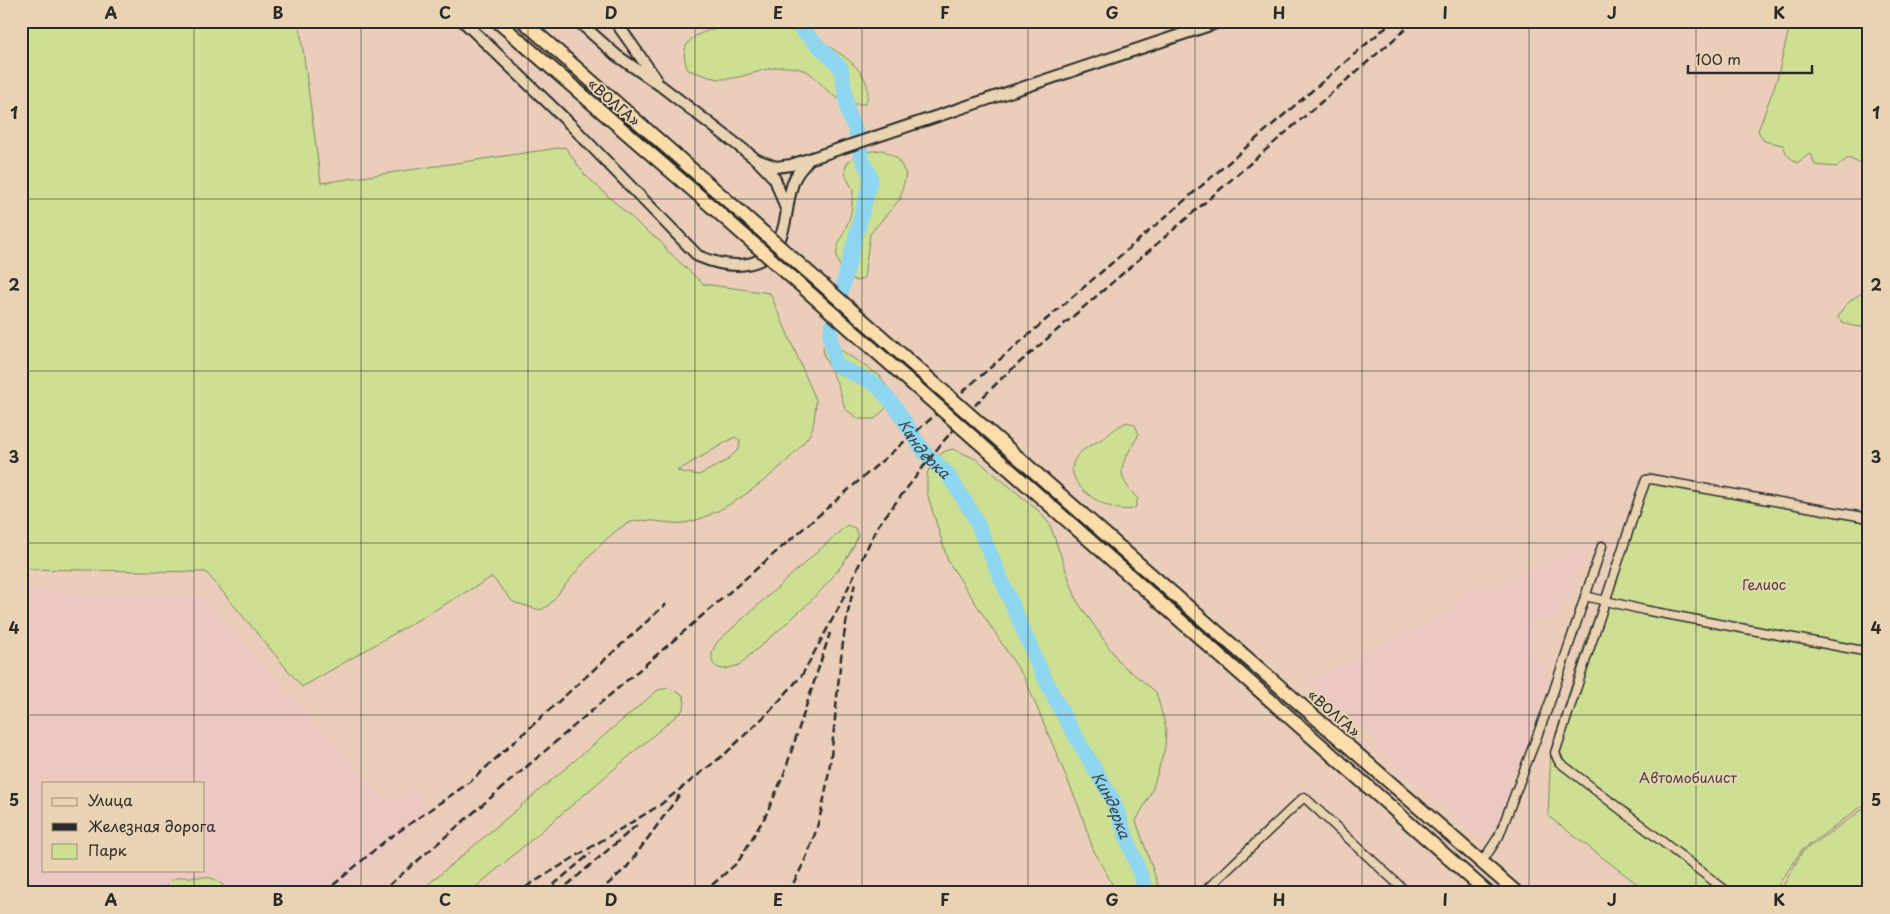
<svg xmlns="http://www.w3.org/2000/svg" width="1890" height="914" viewBox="0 0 1890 914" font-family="'Playpen Sans',sans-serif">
<rect width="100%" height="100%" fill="#eaceb9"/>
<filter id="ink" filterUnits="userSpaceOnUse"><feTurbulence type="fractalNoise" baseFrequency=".02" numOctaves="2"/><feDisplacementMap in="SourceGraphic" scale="10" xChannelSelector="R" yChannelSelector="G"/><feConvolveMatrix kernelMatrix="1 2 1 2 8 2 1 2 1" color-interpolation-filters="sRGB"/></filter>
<g filter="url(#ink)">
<path fill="#ecc8c2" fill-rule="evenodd" d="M1586,545L1588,548L1572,598L1563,597L1560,621L1534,619L1530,650L1543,662L1550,677L1494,831L1483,837L1475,835L1375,747L1374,737L1306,682L1452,610L1472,584L1488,592Z
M21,591L202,597L387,802L415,789L431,811L336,893H21ZM44,783H204V870H44Z"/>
<path fill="#ccdf93" stroke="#7c855f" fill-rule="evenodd" d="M21,21H299L321,183L565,147L585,175L644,229L660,241L668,251L703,284L770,293L816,400C815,412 815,426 808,437C786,468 723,517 684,523C669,525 645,517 631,522C606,531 566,585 548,606L540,610L513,602L492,577L302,687L206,572L21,569ZM735,437L740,441L739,449L726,461L699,475L677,471Z
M1791,21H1869V158L1859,163L1848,158L1836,167L1815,165L1811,153L1797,163L1787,155L1783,145L1764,141L1758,131L1777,79Z
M773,22C800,30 885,65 865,104C841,105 835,98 819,82C816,79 812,74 808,72C776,58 755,77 725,79C713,80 699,73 688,70C666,21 747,27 773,22Z
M883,150L897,158L906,174L900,199L870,234L864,278L856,281C815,254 852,235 852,203C852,199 853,195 853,191C851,183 842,175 846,166C852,152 871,151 883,150Z
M1869,290V326C1857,328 1846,326 1838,318C1842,305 1856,295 1869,290Z
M830,343L880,376L889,390L887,407L875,419H859L845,409L838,385L824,356L823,347Z
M1128,422L1135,425L1139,434C1123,464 1111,471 1138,499L1135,508C1113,517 1060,485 1075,459C1080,450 1093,444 1102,439C1111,433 1118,425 1128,422Z
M953,449L976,459L1039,511L1050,525L1077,601L1120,663L1156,692L1166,728L1165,748L1152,791L1136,821L1161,893H1117L1093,849L1079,807L1025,679L948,561L927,493V474L933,460L945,451Z
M1646,475L1869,515V801L1801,851L1773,893H1649L1548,816L1551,749L1586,640Z
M847,525L855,528L858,536C839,585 778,629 739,665C735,666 728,669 723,669C706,667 712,649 718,641Z
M668,688L683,695L685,703L682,711L469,893H418L658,690Z
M1869,805V893H1779L1802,852Z
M179,877H206L214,879L223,885L224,893H159L171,881Z"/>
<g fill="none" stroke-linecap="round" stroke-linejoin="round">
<path stroke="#8ed5f0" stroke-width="15" id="s1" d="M793,21L841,68L849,117L855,128L862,158L871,178L830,335L836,365L875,384L894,405L924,452L947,473L974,516L1039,667L1066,720L1113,800L1147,893"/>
<defs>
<path id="minor" d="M1585,596L1644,610L1869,652
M1482,862L1499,836L1550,702L1602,546
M1203,893L1304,797L1403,889L1400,893
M1729,893L1559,762L1555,753L1640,496L1646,480L1651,479L1869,518"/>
<path id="tertiary" d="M463,21L569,123L698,256C733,271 773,271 784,226C788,210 788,193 795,178C798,171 805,165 809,159
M578,21L616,55L661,86L757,160L775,179L786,209
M615,21L656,79
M757,160L776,167L791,165L1222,21"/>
<path id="trunk" d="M497,21L711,206
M523,21L721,195
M1131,557L1517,893
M1121,568L1488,893"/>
</defs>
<use href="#minor" stroke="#2b2b2b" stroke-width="11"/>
<use href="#tertiary" stroke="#2b2b2b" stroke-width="14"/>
<use href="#trunk" stroke="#2b2b2b" stroke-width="16"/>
<use href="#minor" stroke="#e9d3b2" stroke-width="8"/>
<use href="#tertiary" stroke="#e9d3b2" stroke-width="10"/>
<use href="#trunk" stroke="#fbddab" stroke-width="12"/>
<path stroke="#2b2b2b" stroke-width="2.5" stroke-dasharray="8 4" stroke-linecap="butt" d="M324,893L385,841L470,782L666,604
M380,893L1393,21
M516,893L660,805L726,753L771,710L802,675L838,609L877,527L941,444L978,402L1004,376L1415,21
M544,893L591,853
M558,893L637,825
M598,893L627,867L680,794
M703,893L738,862L766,815L784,774L830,633
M787,893C847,802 826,684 855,584"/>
<defs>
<path id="trunk-bridge" d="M721,195L1131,557
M711,206L1121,568"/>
</defs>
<use href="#trunk-bridge" stroke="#2b2b2b" stroke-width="16" stroke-linecap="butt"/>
<use href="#trunk-bridge" stroke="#fbddab" stroke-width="12"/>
</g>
</g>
<path fill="none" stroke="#2b2b2b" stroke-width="1" stroke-opacity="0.55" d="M194,21V783M361,21V893M528,21V893M695,21V893M862,21V893M1028,21V893M1195,21V893M1362,21V893M1529,21V893M1696,21V893M21,199H1869M21,371H1869M21,543H1869M21,715H1869M194,870V893"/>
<g text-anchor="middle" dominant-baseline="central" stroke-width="4" stroke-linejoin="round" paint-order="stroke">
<g font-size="14" fill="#2b2b2b" stroke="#e9d3b2">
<text transform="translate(614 102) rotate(41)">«ВОЛГА»</text>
<text transform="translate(1334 713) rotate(41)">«ВОЛГА»</text>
</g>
<g font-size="14" fill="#43463b" stroke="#e9d3b2">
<text x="1764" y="584">Гелиос</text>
<text x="1688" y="777">Автомобилист</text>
</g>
<g font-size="15" font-style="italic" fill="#3a4449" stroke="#e9d3b2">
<text stroke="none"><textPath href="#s1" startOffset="500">Киндерка</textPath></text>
<text stroke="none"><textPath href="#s1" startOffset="905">Киндерка</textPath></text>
</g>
</g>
<rect width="1890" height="914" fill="none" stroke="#e9d3b2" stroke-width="55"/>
<rect x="42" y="782" width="162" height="90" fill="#e9d3b2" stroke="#9d907c"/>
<rect x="52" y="798" width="25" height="8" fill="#e9d3b2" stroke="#9d907c"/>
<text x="88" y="806" font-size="15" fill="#2b2b2b">Улица</text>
<rect x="52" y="823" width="25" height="8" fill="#2b2b2b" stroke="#9d907c"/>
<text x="88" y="832" font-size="15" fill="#2b2b2b">Железная дорога</text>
<rect x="52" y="844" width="25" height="15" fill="#ccdf93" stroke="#9d907c"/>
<text x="88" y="856" font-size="15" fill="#2b2b2b">Парк</text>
<path d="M1688 65v8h124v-8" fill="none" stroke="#2b2b2b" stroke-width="2.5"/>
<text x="1695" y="65" font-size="15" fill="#2b2b2b" stroke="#e9d3b2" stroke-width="4" paint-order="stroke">100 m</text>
<rect x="28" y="28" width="1834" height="858" fill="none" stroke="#2b2b2b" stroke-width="2"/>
<g font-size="16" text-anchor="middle" font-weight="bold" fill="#2b2b2b">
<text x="111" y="19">A</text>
<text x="278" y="19">B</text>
<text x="445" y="19">C</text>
<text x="611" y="19">D</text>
<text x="778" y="19">E</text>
<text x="945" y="19">F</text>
<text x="1112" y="19">G</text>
<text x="1279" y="19">H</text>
<text x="1445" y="19">I</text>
<text x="1612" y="19">J</text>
<text x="1779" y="19">K</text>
<text x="14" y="119">1</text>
<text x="1876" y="119">1</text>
<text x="14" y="291">2</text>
<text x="1876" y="291">2</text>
<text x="14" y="463">3</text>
<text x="1876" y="463">3</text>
<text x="14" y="634">4</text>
<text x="1876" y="634">4</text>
<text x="14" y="806">5</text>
<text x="1876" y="806">5</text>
<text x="111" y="906">A</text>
<text x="278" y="906">B</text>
<text x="445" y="906">C</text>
<text x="611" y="906">D</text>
<text x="778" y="906">E</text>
<text x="945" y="906">F</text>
<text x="1112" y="906">G</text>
<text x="1279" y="906">H</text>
<text x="1445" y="906">I</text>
<text x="1612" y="906">J</text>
<text x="1779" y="906">K</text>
</g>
</svg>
